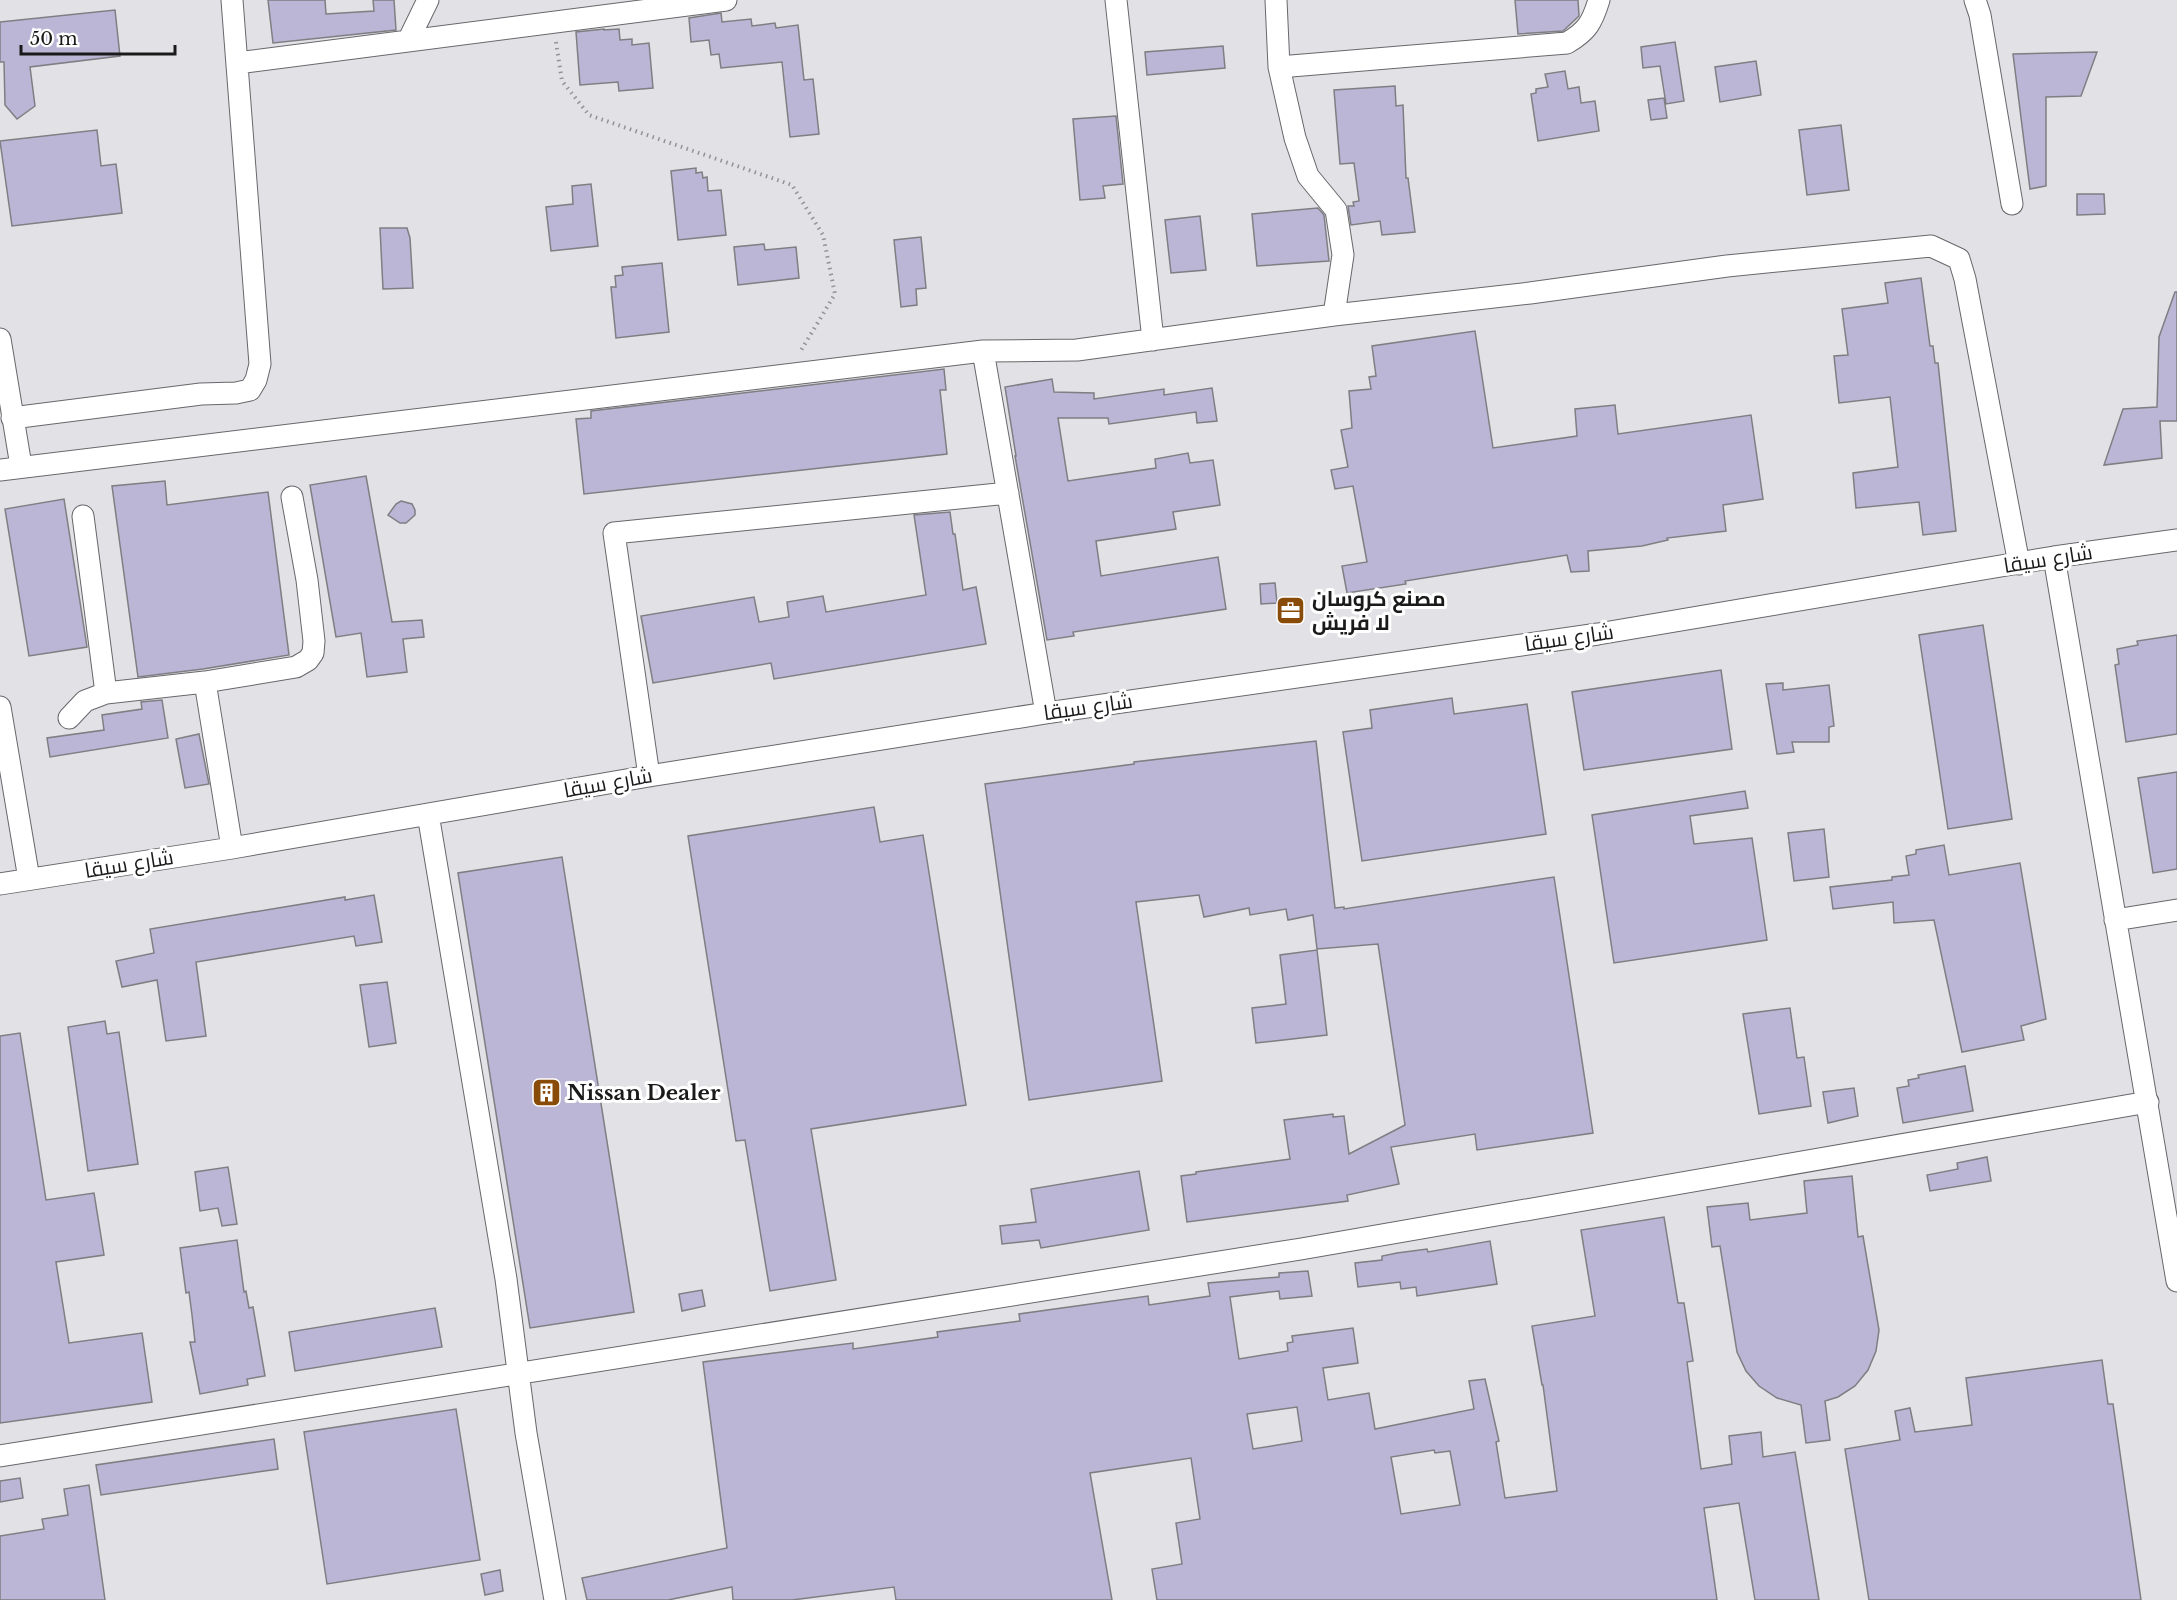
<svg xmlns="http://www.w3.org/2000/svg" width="2177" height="1600" viewBox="0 0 2177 1600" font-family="'Libre Baskerville',Cairo,serif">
<rect width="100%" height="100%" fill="#e2e1e6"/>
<path fill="#bbb6d5" stroke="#7f7e83" stroke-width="1.5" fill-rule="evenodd" d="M268,0H325L326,14L374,11L373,0H394L396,30L273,43Z
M1515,0H1578L1579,16L1563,31L1518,34Z
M115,10L120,56L30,67L35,106L17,119L5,105L4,62H0V22Z
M721,13L722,22L751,19L752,26L775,23L776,28L798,25L804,80L813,79L819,134L790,137L782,62L721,68L719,54L711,55L709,40L691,42L689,18Z
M604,29V30L619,29L620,40L632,39V45L649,43L653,88L619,91L618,82L580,85L576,32Z
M1675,42L1684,101L1666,104L1660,66L1643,68L1641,47Z
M1223,46L1225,68L1147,75L1145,52Z
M2097,52L2081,96L2046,97V186L2030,189L2013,54Z
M1756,61L1761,95L1720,102L1715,67Z
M1565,71L1568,89L1579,87L1581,103L1595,101L1599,131L1538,141L1531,94L1536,93V89L1548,87L1545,74Z
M1395,86L1396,106L1403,105L1406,178H1408L1415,232L1382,235L1380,221L1351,225L1348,206H1354L1353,202L1359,201L1354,163L1340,164L1334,90Z
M1664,98L1667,118L1651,120L1648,100Z
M1116,116L1123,184L1103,186L1105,198L1080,200L1073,119Z
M1841,125L1849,190L1807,195L1799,130Z
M97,130L101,166L116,164L122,213L12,226L0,141Z
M696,168V173L702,172L703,178L707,177L708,191L721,190L726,235L678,240L671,171Z
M591,184L598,246L551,251L546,207L573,204L572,186Z
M2077,194H2104L2105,214L2077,215Z
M1318,208L1324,215L1329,261L1257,266L1252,214Z
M1200,216L1206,270L1171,273L1165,220Z
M380,228H407L410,238L413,288L383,289Z
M921,237L926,288L916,289L917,305L901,307L894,240Z
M764,244L765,250L796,247L799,278L738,285L734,247Z
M662,263L669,332L616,338L611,287H616L615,276L623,275L622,267Z
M1921,278L1930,346H1933L1935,363H1938L1956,531L1923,535L1919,502L1856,508L1853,473L1898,467L1890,397L1839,403L1834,356L1848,355L1842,309L1888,303L1885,283Z
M2175,292H2177V421H2160L2162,458L2104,465L2123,409L2157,407L2159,337Z
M1475,331L1493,448L1577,436L1575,409L1615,405L1618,434L1751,415L1763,499L1723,505L1726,531L1667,538L1668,540L1642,546L1588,551L1589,571L1571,572L1567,555L1405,581L1406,584L1347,593L1342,566L1367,562L1353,486L1335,489L1331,470L1348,467L1341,430L1352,428L1349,391L1371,389L1369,377L1376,376L1372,346Z
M944,369L946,390H940L947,454L584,494L576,419L591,418V411Z
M1052,379L1054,392L1094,393V399L1164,389V395L1212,388L1217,421L1197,423L1196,412L1109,424L1108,418H1058L1068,481L1156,468L1155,459L1188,453L1190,463L1213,460L1220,505L1173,512L1176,529L1096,541L1101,576L1218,557L1226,609L1073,632L1074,636L1047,640L1015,456H1016L1005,387Z
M366,476L392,622L422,620L424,637L403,639L407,672L367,677L361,633L336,637L310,485Z
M165,481L167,505L268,492L289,655L203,669L138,677L112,486Z
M64,499L87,647L29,656L5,509Z
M401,501L412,504L415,510V515L406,523H400L388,515L396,504Z
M950,512L953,534H955L963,590L976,587L986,644L774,679L771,663L653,683L641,616L754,597L759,622L789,617L787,602L823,596L826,612L926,595L914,515Z
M1275,583L1277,603L1261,604L1260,584Z
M1983,625L2012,819L1948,829L1919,635Z
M2177,635V734L2126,742L2115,665L2119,664L2117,649L2138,645L2137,641Z
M1721,670L1732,749L1584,770L1572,692Z
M1783,683V690L1829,685L1834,726L1829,727V742H1792L1794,752L1777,754L1766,684Z
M1452,698L1454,714L1527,704L1546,834L1362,861L1343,732L1372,728L1370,710Z
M162,700L168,738L50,757L47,738L104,730L102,715L142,709L141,702Z
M199,734L209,784L185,788L176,739Z
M1316,741L1335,908L1344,907V909L1554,877L1593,1133L1477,1150L1475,1134L1391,1147L1399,1184L1347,1195L1348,1201L1187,1222L1181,1176L1196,1174V1172L1290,1159L1284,1120L1333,1114V1117L1344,1116L1349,1154L1405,1125L1378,944L1317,949L1313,915L1288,920L1286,909L1250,915L1249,908L1204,917L1199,895L1136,902L1162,1081L1029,1100L985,784L1134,764V762Z
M2177,772V869L2153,873L2138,778Z
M1745,791L1748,808L1690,816L1694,844L1752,838L1767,940L1614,963L1592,815Z
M874,807L880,842L923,835L966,1105L811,1129L836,1280L770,1291L745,1140L736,1141L688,836Z
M1824,829L1829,877L1794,881L1788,833Z
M1944,845L1949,875L2020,863L2046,1019L2021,1026L2024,1040L1962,1052L1934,920L1894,923L1893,902L1833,909L1830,887L1892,880V877L1909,875L1906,856L1916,854V850Z
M562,857L634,1312L530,1328L458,873Z
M374,895L382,942L356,946L354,936L196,962L206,1036L166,1041L157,980L122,987L116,961L154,953L150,929L345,897V900Z
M1317,950L1327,1035L1256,1043L1252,1008L1286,1004L1280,955Z
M387,982L396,1043L369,1047L360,985Z
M1790,1008L1797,1058L1804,1057L1811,1106L1759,1114L1743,1014Z
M105,1021L107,1034L119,1032L138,1164L88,1171L68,1027Z
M20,1033L46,1200L94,1193L104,1255L56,1262L69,1343L142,1333L152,1402L0,1423V1036Z
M1965,1066L1973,1111L1903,1123L1897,1088L1909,1086L1908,1080L1919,1078L1918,1075Z
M1854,1088L1858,1116L1828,1123L1823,1092Z
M1987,1157L1991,1181L1930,1191L1927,1175L1958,1169L1957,1163Z
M228,1167L237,1224L222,1226L218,1208L200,1211L195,1172Z
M1139,1171L1149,1230L1041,1248L1039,1240L1002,1244L1000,1226L1036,1222L1031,1189Z
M1852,1176L1858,1237L1863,1236L1879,1330L1876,1351L1868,1370L1855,1386L1838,1397L1825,1401L1830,1440L1806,1443L1801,1405L1777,1398L1759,1386L1746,1371L1737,1352L1720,1246L1712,1247L1707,1207L1748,1203L1750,1220L1807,1213L1804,1181Z
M1664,1217L1678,1303H1684L1693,1361L1687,1362L1701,1469L1732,1464L1729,1436L1761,1432L1763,1457L1795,1452L1819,1600H1755L1739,1503L1704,1508L1717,1600H1157L1152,1569L1182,1564L1176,1523L1200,1519L1191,1458L1090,1473L1112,1600H896L894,1587L792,1600H733L732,1587L668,1600H587L582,1578L727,1548L703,1362L853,1343V1349L938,1337L937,1332L1020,1321L1019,1314L1148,1296L1149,1305L1210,1296L1208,1283L1279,1277V1273L1308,1271L1312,1296L1280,1299L1279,1291L1230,1297L1239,1359L1288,1351L1287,1343L1293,1342L1292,1336L1353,1328L1358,1363L1323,1368L1328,1400L1369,1393L1375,1429L1474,1409L1469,1381L1485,1379L1499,1441L1496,1442L1505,1498L1557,1491L1543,1385H1542L1532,1326L1595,1316L1581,1230ZM1297,1407L1302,1441L1253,1449L1247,1414ZM1434,1450L1435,1453L1450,1451L1460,1505L1401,1514L1391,1457Z
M237,1240L244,1292L246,1291L249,1308L253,1307L265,1376L247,1379L248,1385L200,1394L190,1342H195L192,1315L189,1292L186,1293L180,1248Z
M1490,1241L1497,1284L1417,1296L1416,1287L1401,1289L1400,1282L1358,1287L1355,1263L1382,1260V1256L1397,1253L1427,1249L1428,1252Z
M702,1290L705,1306L682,1311L679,1294Z
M435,1308L442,1347L295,1371L289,1332Z
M2102,1360L2108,1404H2113L2141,1600H1869L1845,1449L1900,1440L1895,1411L1910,1408L1915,1432L1972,1425L1966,1378Z
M456,1409L480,1560L327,1584L304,1432Z
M274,1439L278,1469L101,1495L96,1465Z
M20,1478L23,1498L0,1502V1481Z
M89,1485L105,1600H0V1536L44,1529L42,1519L68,1515L64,1489Z
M500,1570L503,1591L485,1595L481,1574Z"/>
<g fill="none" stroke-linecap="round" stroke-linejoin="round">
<defs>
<path id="minor" d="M1116,0L1153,340
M1276,0L1279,67L1295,138L1308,176L1336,210L1343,255L1334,315
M1975,0L1980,15L2012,204
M408,41L428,0
M237,63L726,0
M1279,67L1567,43C1587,31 1592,23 1599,0
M0,339L21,466
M983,351L1046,713
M12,418L201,394L236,393L250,390L256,380L260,364L232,0
M0,470L983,351L1077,350L1334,315L1530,293L1727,266L1931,246L1959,259L1965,279L2019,564
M83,516L106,693
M2054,557C2094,799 2137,1040 2177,1281
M205,682L232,848
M0,707L29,879
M69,718L85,701L106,693L205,682L296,667L308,660L313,653L314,641L307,580L292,497
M649,776L614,533L1008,493
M428,814L506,1279L526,1433L555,1600
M0,884L232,848L649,776L1046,713L1598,634L2054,557L2177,540
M2115,920L2177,910
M0,1456L1301,1249L2148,1102"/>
</defs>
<use href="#minor" stroke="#68676b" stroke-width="23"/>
<path stroke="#939295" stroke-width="4" stroke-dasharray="1.5 4.5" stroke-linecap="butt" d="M556,42L562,81L589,115L792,185L823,235L835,294L800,352"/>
<use href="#minor" stroke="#fff" stroke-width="21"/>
</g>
<defs>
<symbol id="office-square" viewBox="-11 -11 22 22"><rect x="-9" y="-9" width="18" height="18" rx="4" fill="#884c08" stroke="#fff"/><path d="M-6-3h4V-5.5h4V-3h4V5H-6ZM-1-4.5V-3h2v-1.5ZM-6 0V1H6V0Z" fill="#fff"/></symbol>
<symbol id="building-square" viewBox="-11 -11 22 22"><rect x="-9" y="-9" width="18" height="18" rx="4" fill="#884c08" stroke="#fff"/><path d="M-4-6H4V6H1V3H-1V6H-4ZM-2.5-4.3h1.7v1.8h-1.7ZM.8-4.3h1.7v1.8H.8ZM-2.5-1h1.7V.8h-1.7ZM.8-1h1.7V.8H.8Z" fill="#fff"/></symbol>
</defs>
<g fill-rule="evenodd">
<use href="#office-square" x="1274" y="594" width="33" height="33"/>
<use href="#building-square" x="530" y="1076" width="33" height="33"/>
</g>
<g text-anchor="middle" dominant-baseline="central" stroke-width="6" stroke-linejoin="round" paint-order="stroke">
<g font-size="21" fill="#1a1a1b" stroke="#fff">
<text transform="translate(2048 559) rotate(-9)">شارع سيقا</text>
<text transform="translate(1569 638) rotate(-8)">شارع سيقا</text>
<text transform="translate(1088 707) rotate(-8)">شارع سيقا</text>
<text transform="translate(608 783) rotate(-10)">شارع سيقا</text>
<text transform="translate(129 864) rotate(-9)">شارع سيقا</text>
</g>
<g font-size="21" font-weight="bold" fill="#1a1a1b" stroke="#fff" text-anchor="start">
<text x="1312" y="599">مصنع كروسان<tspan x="1312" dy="24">لا فريش</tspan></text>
<text x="567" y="1093">Nissan Dealer</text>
</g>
</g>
<path d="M21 45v9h154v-9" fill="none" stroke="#1a1a1b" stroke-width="3"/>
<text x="30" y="45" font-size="18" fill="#1a1a1b" stroke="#ffffff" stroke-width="4.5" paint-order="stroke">50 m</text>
</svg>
